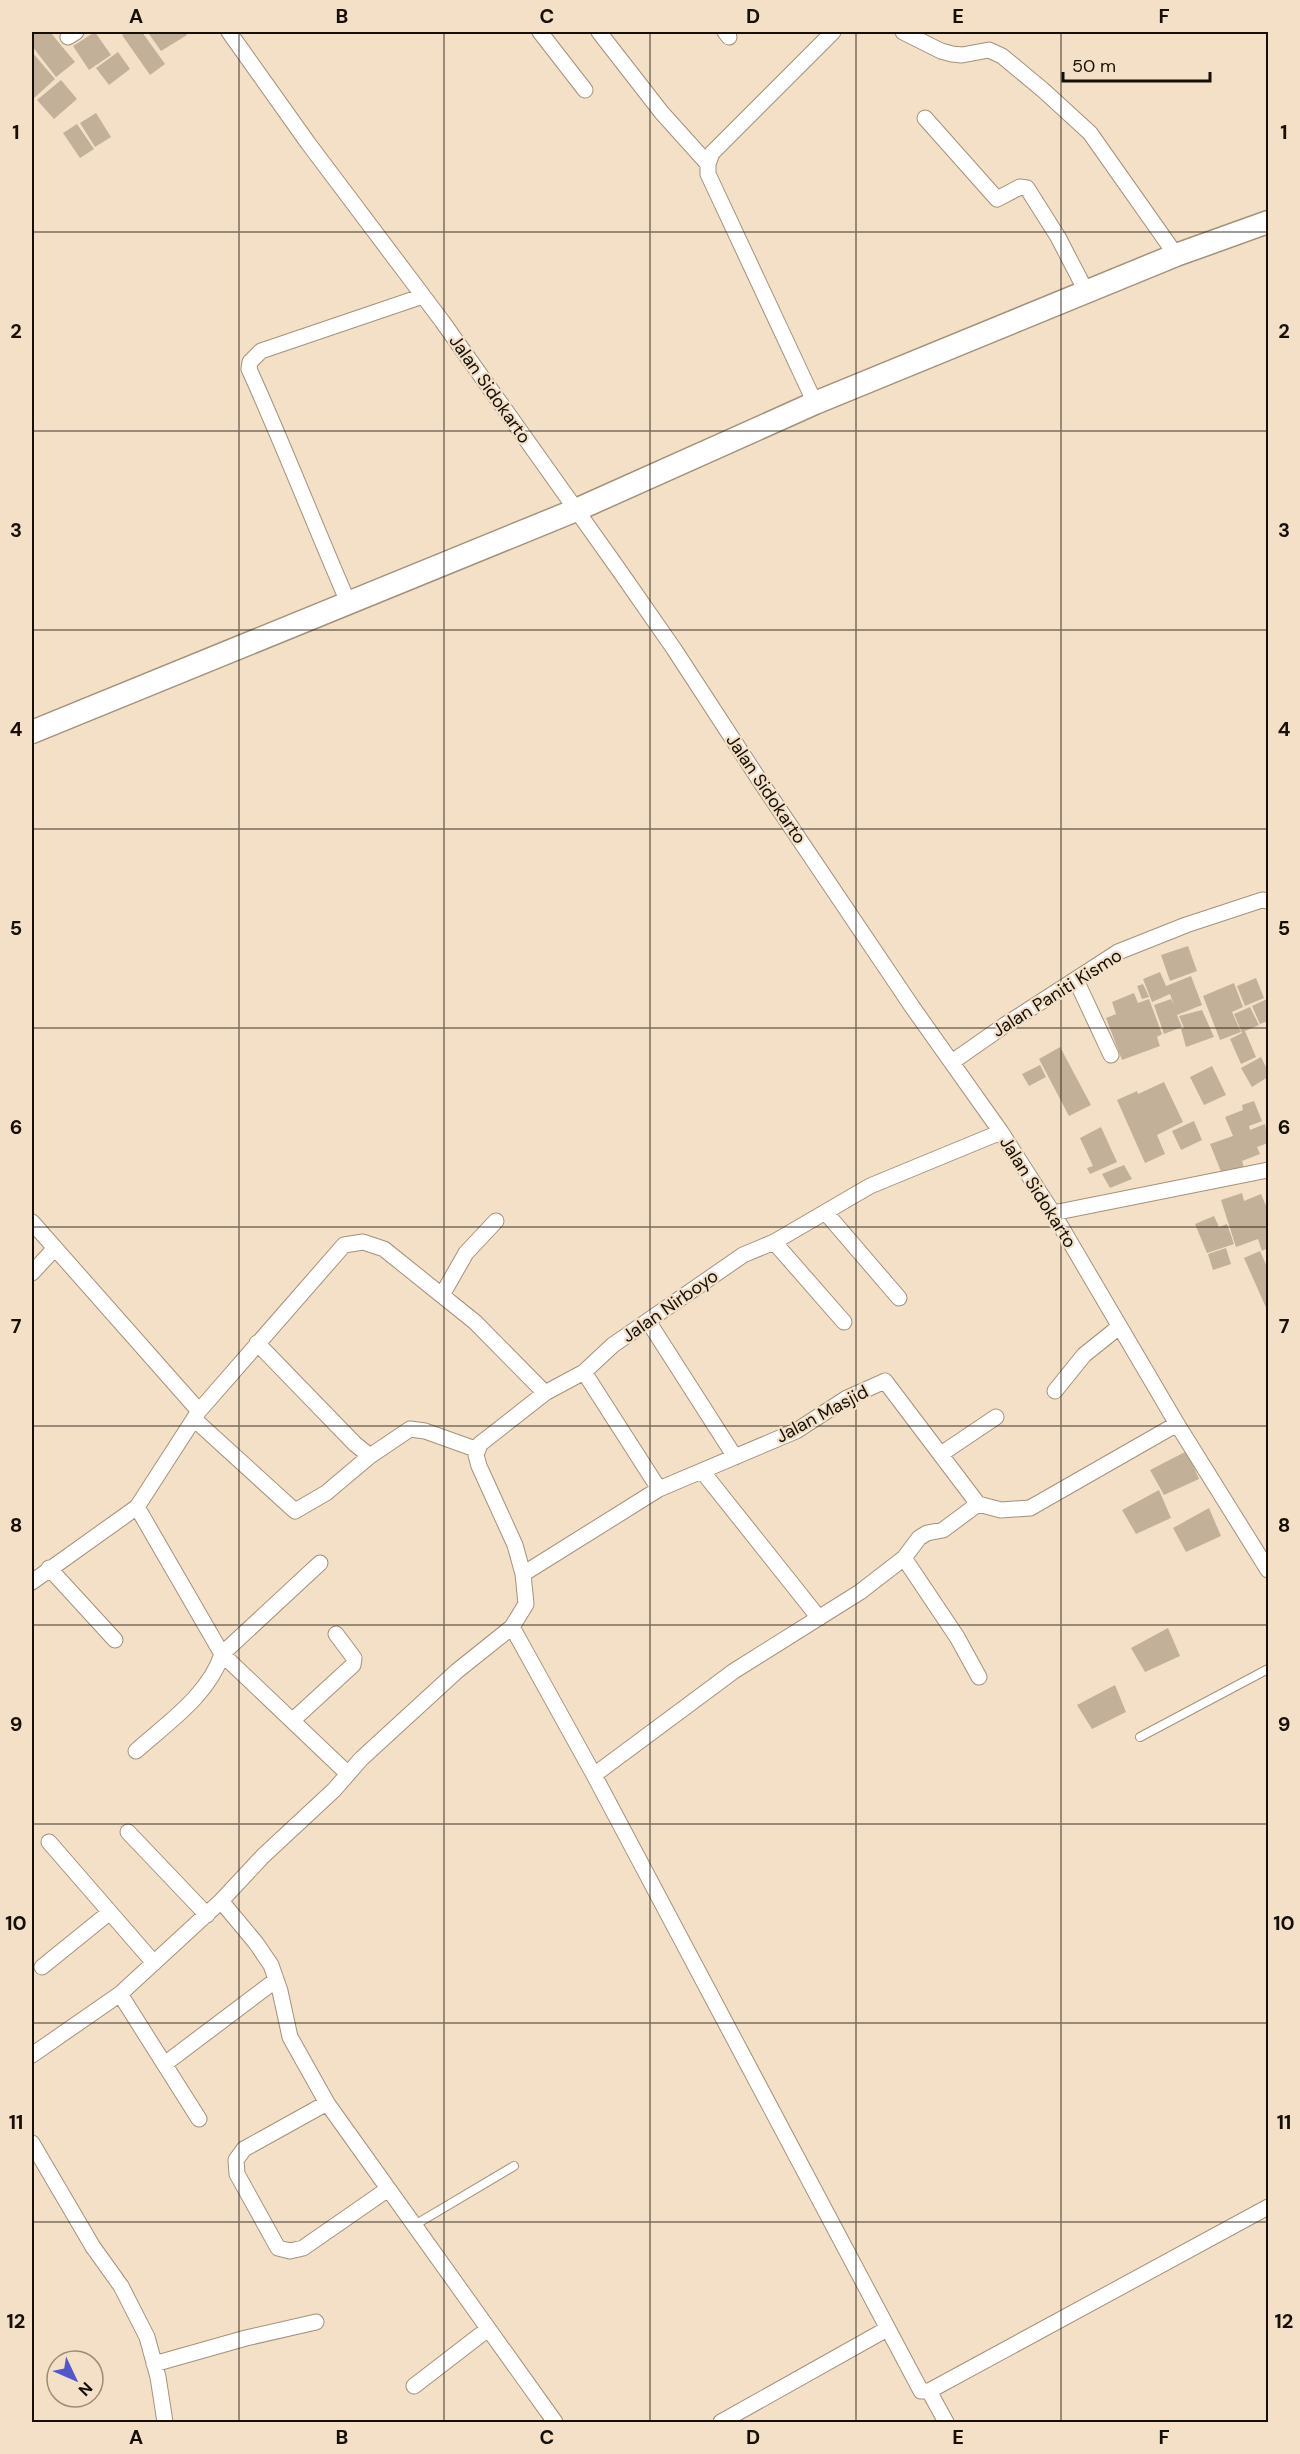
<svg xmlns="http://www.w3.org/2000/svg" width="1300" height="2454" viewBox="0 0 1300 2454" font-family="'DM Sans',sans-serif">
<rect width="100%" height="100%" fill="#f3e0c7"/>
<path fill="#c2b198" d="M34,32H50L75,62L56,77L32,46V33Z
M95,32L111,55L89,70L73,46Z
M127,32H142L165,64L150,75L122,35Z
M153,32H184L187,35L161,51L149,34Z
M32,52L55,79L33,99L32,97Z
M118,52L130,69L109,85L96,68Z
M61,80L77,99L54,119L37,100Z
M96,113L111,137L95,147L80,123Z
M77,124L94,149L80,158L63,133Z
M1188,946L1197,971L1170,981L1161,955Z
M1160,972L1166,986L1191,976L1202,1005L1177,1015L1182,1027L1164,1034L1154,1005L1171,999L1174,1005L1170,994L1152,1002L1143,979Z
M1256,978L1264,998L1245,1006L1237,986Z
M1234,983L1243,1007L1232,1012L1241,1032L1220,1040L1203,996Z
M1143,984L1149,997L1142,999L1137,986Z
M1134,993L1138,1003L1149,999L1162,1034L1157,1037L1160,1046L1122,1060L1106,1018L1116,1014L1112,1002Z
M1267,999L1268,1021L1260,1024L1252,1006Z
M1250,1007L1259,1025L1245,1031L1256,1057L1241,1064L1230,1039L1242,1033L1234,1014Z
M1202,1010L1214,1037L1186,1047L1181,1029L1184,1028L1179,1016Z
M1060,1047L1091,1105L1069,1116L1039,1059Z
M1261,1057L1268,1071V1077L1252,1087L1241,1068Z
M1040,1065L1046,1077L1029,1086L1022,1074Z
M1212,1066L1226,1095L1204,1105L1190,1077Z
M1164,1082L1183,1122L1157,1135L1165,1154L1145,1163L1117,1100L1137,1091L1138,1094Z
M1254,1101L1262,1121L1249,1126L1250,1130L1265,1124L1268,1143L1257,1147L1260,1154L1242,1161L1245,1171L1224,1179L1210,1144L1233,1136L1225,1117L1243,1110L1242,1105Z
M1194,1121L1202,1140L1181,1150L1172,1131Z
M1101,1127L1117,1162L1090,1174L1087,1168L1093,1166L1080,1138Z
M1124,1165L1132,1179L1110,1188L1102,1174Z
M1242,1193L1244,1201L1261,1194L1267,1208L1268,1205V1248L1262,1251L1258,1239L1236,1247L1221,1200Z
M1214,1216L1219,1227L1227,1224L1234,1244L1207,1253L1195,1224Z
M1226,1248L1231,1264L1213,1270L1208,1254Z
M1260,1251L1268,1269V1312L1244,1258Z
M1187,1451L1199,1479L1164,1495L1150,1470Z
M1159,1490L1171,1518L1136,1534L1122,1510Z
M1209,1508L1221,1536L1186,1552L1173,1528Z
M1168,1628L1180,1656L1145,1672L1131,1648Z
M1115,1685L1126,1712L1092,1729L1077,1705Z"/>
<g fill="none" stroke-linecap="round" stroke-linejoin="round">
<defs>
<path id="service" d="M1140,1737L1268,1669
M413,2226L514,2166"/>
<path id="minor" d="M229,32L308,143L442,321L619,570L674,649L760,781L913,1008L1001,1132L1053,1213L1177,1424L1268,1570
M540,32L585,90
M599,32L662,113L708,164
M725,32L729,37
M903,32L941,51L952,54L962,55L989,50L1002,56L1043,90L1090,133L1176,255
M68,37L76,32
M925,118L997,199L1020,187L1027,188L1058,237L1087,293
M815,403L708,174V164L712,153L833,32
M348,602C314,524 284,446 249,369L250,362L261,351L423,296
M1076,980L1111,1055
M952,1062L1005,1025L1118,952L1186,925L1262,900L1268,901
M826,1213L899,1298
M1053,1213L1268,1170
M32,1222L199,1411
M774,1242L844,1322
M32,1273L55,1248
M442,1295L466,1253L496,1221
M648,1321L735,1457
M257,1343L355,1444L370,1456
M584,1372L659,1489
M1055,1391L1084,1355L1119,1327
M194,1419L295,1511L326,1493L370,1456L410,1429L425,1431L478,1450
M941,1454L996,1417
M702,1471L819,1618
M137,1507L222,1654L347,1773
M904,1558L957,1637L979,1677
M49,1568L115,1640
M523,1574L659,1489L796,1431L847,1398L885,1381L978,1504L1001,1510L1030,1508L1177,1424
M32,1582L137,1507L199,1411L344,1245L363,1242L384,1249L475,1322L545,1393
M512,1627L594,1775L921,2391H929L1268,2207
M293,1720L353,1665L354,1658L336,1634
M136,1751C167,1723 209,1695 222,1654L320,1563
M594,1775L734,1671L860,1592L904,1558L919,1538L927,1533L943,1530L978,1504
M128,1832L207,1915
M49,1842L154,1963
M42,1967L110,1912
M120,1994L199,2119
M32,2055L120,1994L221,1901
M166,2063L276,1980
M327,2103L244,2149L236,2160L237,2174L278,2248L290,2251L303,2248L388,2189
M32,2143L93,2247L121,2286L147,2337L158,2377L165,2422
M154,2364L246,2338L316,2322
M414,2386L488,2329
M929,2391L946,2422
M555,2422L327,2103L290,2037L280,1991L271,1965L256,1943L221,1901L263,1856L334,1790L361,1759L457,1671L512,1627L526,1604L523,1574L515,1545L479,1466L476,1455L480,1444L545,1393L584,1372L613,1345L743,1255L774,1242L870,1186L1001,1132
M721,2422L887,2329"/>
<path id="secondary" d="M32,732L576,510L815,403L1176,255L1268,222"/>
</defs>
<use href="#service" stroke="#a3927a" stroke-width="10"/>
<use href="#minor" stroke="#a3927a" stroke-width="17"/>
<use href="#secondary" stroke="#a3927a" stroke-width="25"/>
<use href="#service" stroke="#fff" stroke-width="8"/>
<use href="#minor" stroke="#fff" stroke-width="15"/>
<use href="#secondary" stroke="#fff" stroke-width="22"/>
</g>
<path fill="none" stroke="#150f06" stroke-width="1.5" stroke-opacity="0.55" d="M239,32V2422M444,32V2422M650,32V2422M856,32V2422M1061,32V2422M32,232H1268M32,431H1268M32,630H1268M32,829H1268M32,1028H1268M32,1227H1268M32,1426H1268M32,1625H1268M32,1824H1268M32,2023H1268M32,2222H1268"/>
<g text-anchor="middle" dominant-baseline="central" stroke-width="4.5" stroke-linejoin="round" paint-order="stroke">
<g font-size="18" fill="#150f06" stroke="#f3e0c7">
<text transform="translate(490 389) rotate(55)">Jalan Sidokarto</text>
<text transform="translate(766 789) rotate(56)">Jalan Sidokarto</text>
<text transform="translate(1057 993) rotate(-32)">Jalan Paniti Kismo</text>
<text transform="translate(1038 1192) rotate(58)">Jalan Sidokarto</text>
<text transform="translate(670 1306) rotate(-35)">Jalan Nirboyo</text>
<text transform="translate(822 1414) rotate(-28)">Jalan Masjid</text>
</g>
</g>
<rect width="1300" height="2454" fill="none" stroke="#f3e0c7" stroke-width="66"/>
<g transform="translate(75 2379) rotate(134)"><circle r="28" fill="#f3e0c7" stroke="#9a8c7a" stroke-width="1.5"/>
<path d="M0-4.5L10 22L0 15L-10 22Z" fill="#5255cb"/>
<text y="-9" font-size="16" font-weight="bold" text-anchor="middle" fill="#150f06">N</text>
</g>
<path d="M1063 72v9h147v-9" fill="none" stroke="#150f06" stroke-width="3"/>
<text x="1072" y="72" font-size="18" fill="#150f06" stroke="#f3e0c7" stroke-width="4.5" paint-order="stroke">50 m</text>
<rect x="33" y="33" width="1234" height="2388" fill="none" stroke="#150f06" stroke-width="2"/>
<g font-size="20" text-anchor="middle" font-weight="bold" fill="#150f06">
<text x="136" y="23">A</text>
<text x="342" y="23">B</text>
<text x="547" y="23">C</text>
<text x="753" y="23">D</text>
<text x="958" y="23">E</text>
<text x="1164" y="23">F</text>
<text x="16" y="139">1</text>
<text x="1284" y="139">1</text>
<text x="16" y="338">2</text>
<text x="1284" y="338">2</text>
<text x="16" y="537">3</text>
<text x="1284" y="537">3</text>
<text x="16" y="736">4</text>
<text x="1284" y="736">4</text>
<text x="16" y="935">5</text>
<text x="1284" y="935">5</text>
<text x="16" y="1134">6</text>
<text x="1284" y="1134">6</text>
<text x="16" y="1333">7</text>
<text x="1284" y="1333">7</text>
<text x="16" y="1532">8</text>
<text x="1284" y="1532">8</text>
<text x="16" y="1731">9</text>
<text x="1284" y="1731">9</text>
<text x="16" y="1930">10</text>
<text x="1284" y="1930">10</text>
<text x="16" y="2129">11</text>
<text x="1284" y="2129">11</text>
<text x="16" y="2328">12</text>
<text x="1284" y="2328">12</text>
<text x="136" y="2444">A</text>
<text x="342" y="2444">B</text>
<text x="547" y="2444">C</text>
<text x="753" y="2444">D</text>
<text x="958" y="2444">E</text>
<text x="1164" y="2444">F</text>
</g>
</svg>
